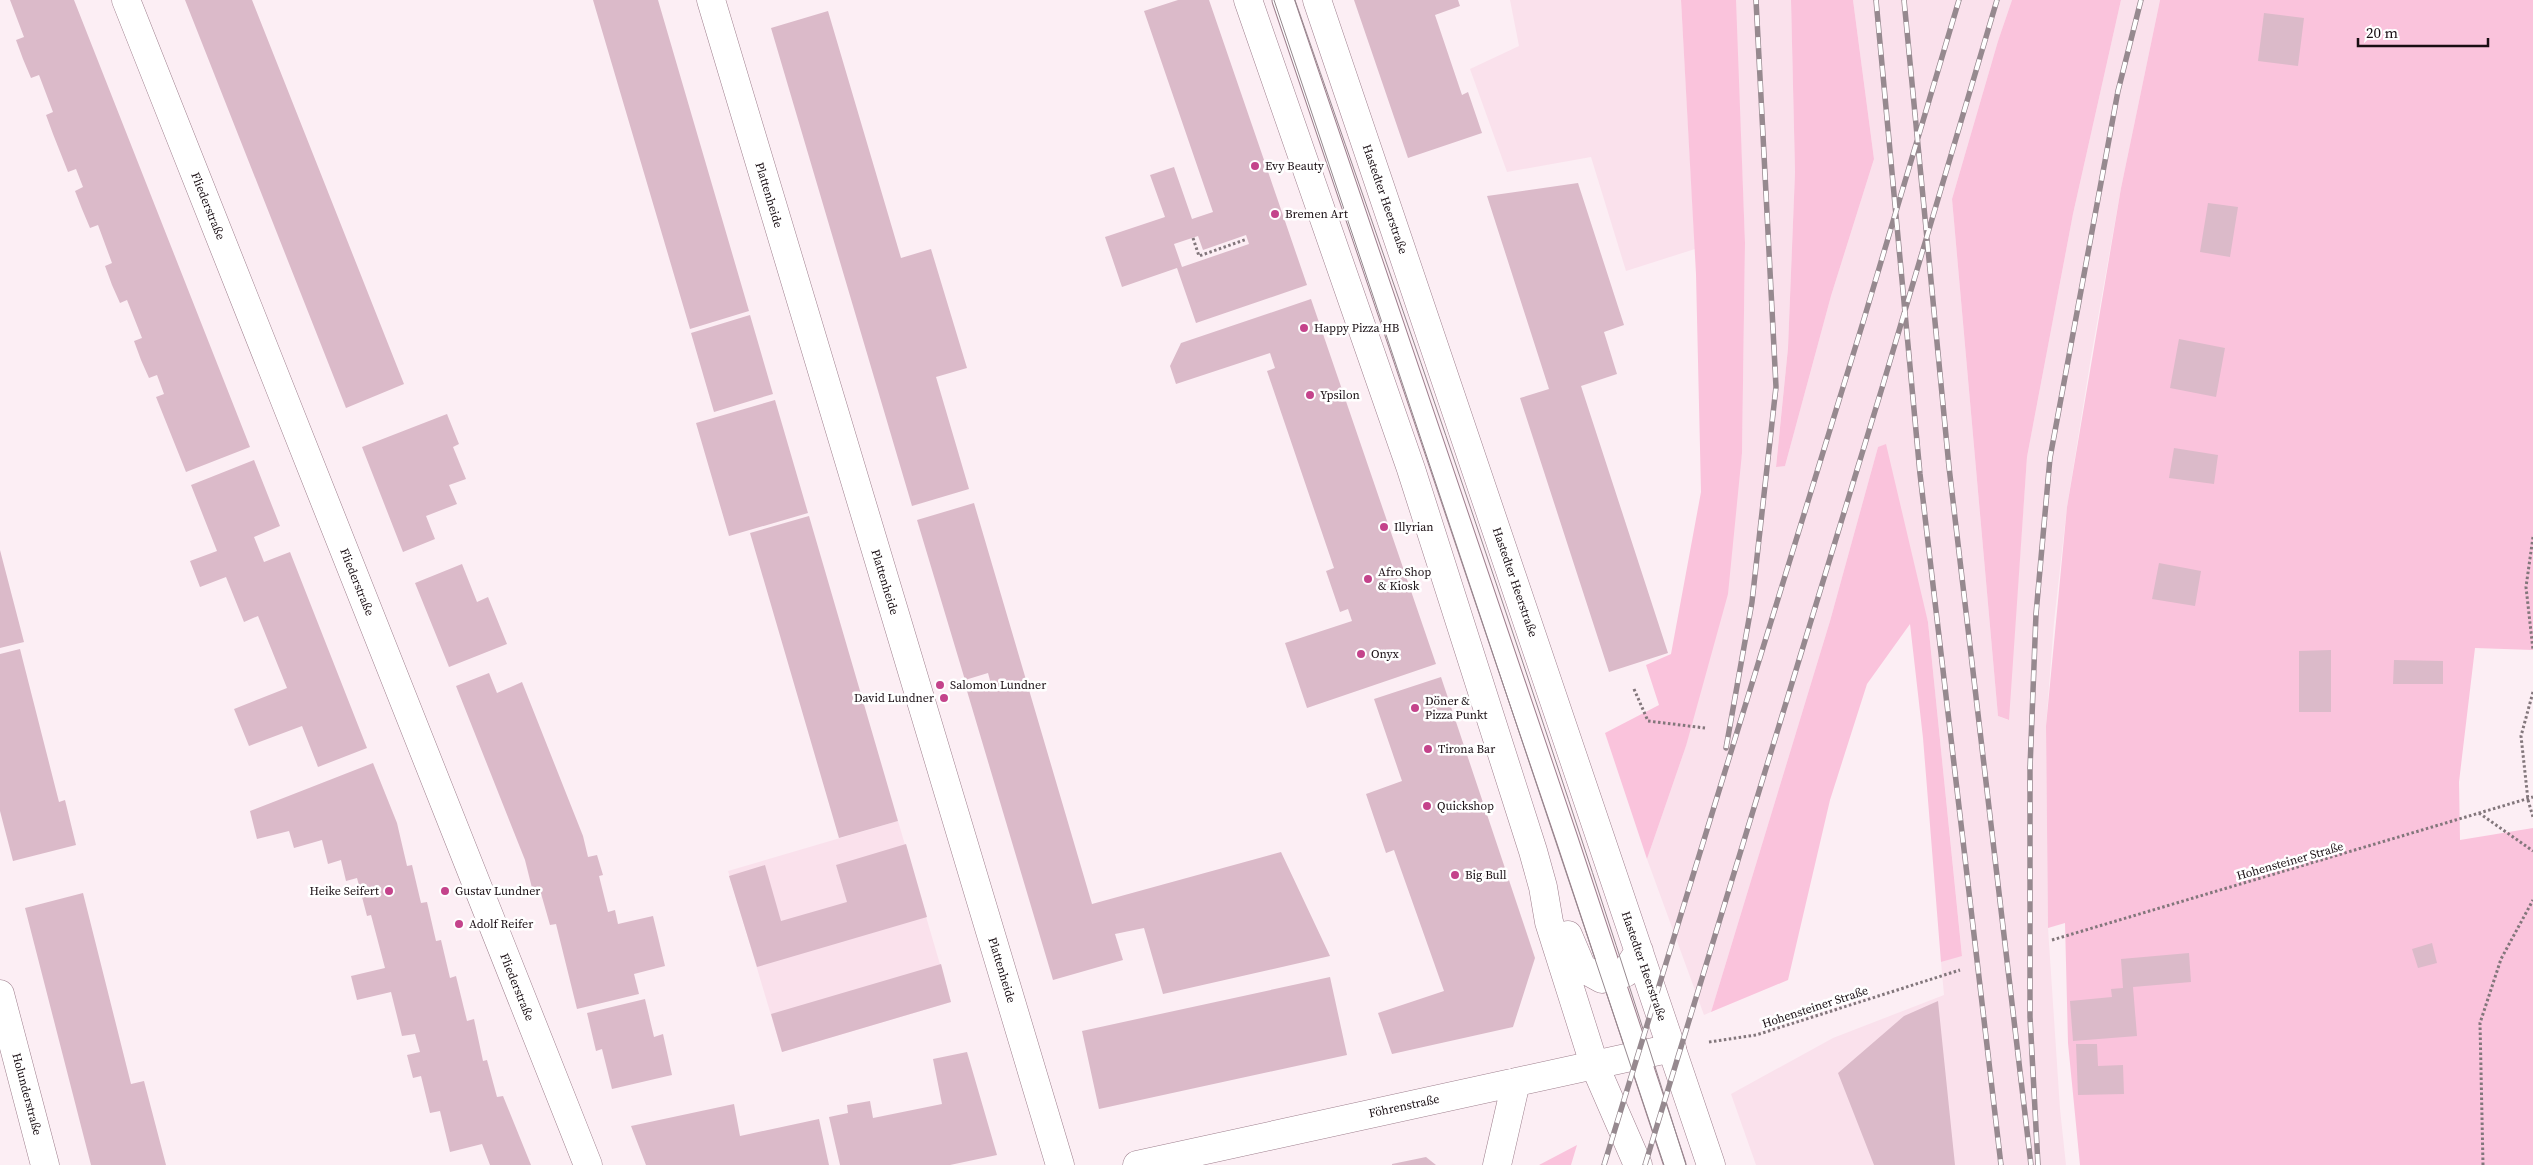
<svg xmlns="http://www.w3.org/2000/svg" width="2533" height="1165" viewBox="0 0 2533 1165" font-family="'Source Serif 4',serif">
<rect width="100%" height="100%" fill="#fceef4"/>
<path fill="#fae1ec" d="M1510,0H1681L1695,249L1626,271L1591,157L1507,172L1470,69L1519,46Z
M1735,0H1791L1795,172L1788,348L1776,466H1785L1831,296L1874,159L1853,0H2012L1998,41L1952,199L1998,716L2008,720L2027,457L2073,214L2121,0H2160L2121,188L2091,357L2067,507L2054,622L2046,726L2048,928L2060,1109L2066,1165H1756L1731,1094L1833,1038L1944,995L1941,962L1962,955L1928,622L1878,447L1830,621L1711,1012L1704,1015L1647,859L1686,746L1742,453L1745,243Z
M898,821L951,1002L782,1052L728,871Z"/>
<path fill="#fac3dc" d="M1681,0H1736L1745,243L1742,453L1728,594L1686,746L1647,859L1605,733L1659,705L1646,665L1671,654L1701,492L1696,274Z
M1791,0H1853L1874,159L1831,296L1785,466L1776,467L1788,348L1795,172Z
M2012,0H2121L2073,214L2027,457L2009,720L1998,716L1952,199L1998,41Z
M2160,0H2533V650L2475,648L2459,782L2460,840L2533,828V1165H2080L2068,1043L2065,923L2048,928L2046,726L2067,507L2121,188Z
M1886,444L1928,622L1962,956L1941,962L1923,738L1910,624L1867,684L1830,800L1788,980L1711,1012L1830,621L1878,447Z
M1577,1145L1571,1165H1539Z"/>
<path fill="#dbbac9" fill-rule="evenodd" d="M10,0H74L250,447L186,472L156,397L164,394L157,375L149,378L141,360L134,341L142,338L127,300L120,303L112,285L105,266L112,263L98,225L90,228L82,209L75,191L83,187L76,169L68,172L53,134L46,115L53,112L39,75L31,78L23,59L16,40L24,37Z
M185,0H252L404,384L346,408Z
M593,0H658L749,311L690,329Z
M1178,0H1209L1307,285L1196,323L1177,268L1122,287L1105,237L1165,217L1150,175L1174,167L1192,219L1213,212L1144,11ZM1246,235L1249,244L1182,267L1174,244L1198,236L1203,250Z
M1354,0H1458L1460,6L1435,15L1462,95L1468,92L1482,133L1408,158Z
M828,11L901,258L931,249L967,368L936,377L969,489L912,506L771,28Z
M2264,13L2304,18L2298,66L2258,61Z
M1578,183L1624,325L1604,332L1617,374L1581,386L1668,653L1609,672L1520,398L1549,389L1487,196Z
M2208,203L2238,207L2230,257L2200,252Z
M1311,299L1436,664L1307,708L1285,643L1352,621L1348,609L1340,612L1326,571L1334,568L1267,371L1275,368L1270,353L1176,384L1170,366L1181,343Z
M750,315L773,394L714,412L691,333Z
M2179,339L2225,348L2216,397L2170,388Z
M775,400L808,513L729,536L696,423Z
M447,414L459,444L453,447L466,479L449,485L457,504L426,516L435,539L403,552L362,447Z
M2174,448L2218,455L2214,484L2169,478Z
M254,460L280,526L254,537L264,562L290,552L367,748L318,767L302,726L249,746L234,709L287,688L258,616L244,622L226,577L200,587L190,561L217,551L191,485Z
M974,503L1092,904L1281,852L1330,956L1163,994L1144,928L1115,934L1123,960L1053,980L967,691L991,684L988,673L965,680L917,520Z
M809,516L898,821L839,838L750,533Z
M0,550L24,642L0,648Z
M2159,563L2201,571L2195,606L2152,599Z
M462,564L477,602L488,597L507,644L449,667L415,583Z
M20,649L59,802L65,800L76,845L13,861L0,811V654Z
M2331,650V712H2299V651Z
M2394,660L2443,661V684H2393Z
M489,673L497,693L522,682L583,836L588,857L597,855L603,875L599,876L608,912L615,910L618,924L653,916L665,966L634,974L639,994L577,1009L556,924L550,925L540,890L533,892L525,860L456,686Z
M1441,677L1535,958L1513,1027L1392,1054L1378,1013L1444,991L1394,850L1386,853L1366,794L1402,781L1374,699Z
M373,763L397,823L407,866L412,865L421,903L427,902L436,941L441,940L450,978L456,976L467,1021L474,1019L483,1061L487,1060L497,1097L503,1096L531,1165H490L482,1144L450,1152L440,1111L430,1113L421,1076L413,1078L407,1055L420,1052L415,1034L402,1036L391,992L357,1000L351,976L385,968L371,915L367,916L357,878L346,881L341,860L328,864L322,840L294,848L289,831L257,839L250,811Z
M906,844L927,917L757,967L729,876L765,865L781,921L847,902L836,865Z
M83,893L131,1084L144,1081L166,1165H91L25,908Z
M2432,943L2437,963L2418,968L2412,949Z
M2189,953L2191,982L2133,987L2137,1036L2073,1041L2070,1001L2112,997L2111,989L2123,988L2121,959Z
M941,964L951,1002L782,1052L771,1014Z
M1330,977L1347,1055L1099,1109L1082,1031Z
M645,999L654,1037L663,1034L672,1075L612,1089L602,1049L596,1051L587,1013Z
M1938,1001L1955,1165H1874L1838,1073L1904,1016Z
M2076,1044H2097L2098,1066L2123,1065L2124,1094L2078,1095Z
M967,1052L997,1155L950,1165H840L829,1117L848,1113L847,1105L870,1101L873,1118L942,1104L933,1059Z
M734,1104L740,1136L819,1119L829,1165H646L631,1126Z
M1426,1157L1436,1165H1392V1164Z"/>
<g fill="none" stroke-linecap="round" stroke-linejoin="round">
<defs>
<path id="lane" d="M1283,0L1567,839L1675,1165"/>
<path id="street" d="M126,0L588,1165
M711,0L1060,1165
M0,994L45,1165
M1137,1165L1672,1048
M1497,1165L1516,1082"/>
<path id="secondary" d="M1248,0L1411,469L1533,851L1543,887L1549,922L1594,1064L1638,1165
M1317,0L1711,1165
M1568,935L1582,968L1602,979L1625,973L1639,951"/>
</defs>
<use href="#lane" stroke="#9e7f8d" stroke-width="23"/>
<use href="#street" stroke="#9e7f8d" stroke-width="29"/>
<use href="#secondary" stroke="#9e7f8d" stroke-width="29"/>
<path stroke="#82767b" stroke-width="3" stroke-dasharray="2.5 2.5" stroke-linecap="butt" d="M1193,238L1199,256L1247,239
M2533,537L2526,587L2533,650
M1634,689L1648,721L1705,728
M2533,692L2521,736L2528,800L2533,817
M2479,813L2533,851
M2052,940L2533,797
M1709,1042L1756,1035L1960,970
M2483,1165L2480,1023L2501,959L2533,900"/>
<use href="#lane" stroke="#fff" stroke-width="21"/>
<use href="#street" stroke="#fff" stroke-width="28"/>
<use href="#secondary" stroke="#fff" stroke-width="28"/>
<path stroke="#96898f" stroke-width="1" d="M1274,0L1664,1165
M1295,0C1430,387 1564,774 1686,1165"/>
<defs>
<path id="rail" d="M1876,0L1920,474L2001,1165
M1904,0L1949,467L2031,1165
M1726,748L1752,602L1776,387L1756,0
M1604,1165L1864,319L1959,0
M1645,1165L1882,388L1997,0
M2038,1165L2030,1017V768L2036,614L2050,458L2118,91L2141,0"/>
</defs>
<use href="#rail" stroke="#96898f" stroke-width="5.5"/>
<use href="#rail" stroke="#fff" stroke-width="4" stroke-dasharray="11" stroke-linecap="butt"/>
</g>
<g fill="#c4438b" stroke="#fff" stroke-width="2">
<circle cx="1255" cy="166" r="5"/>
<circle cx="1275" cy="214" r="5"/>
<circle cx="1304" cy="328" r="5"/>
<circle cx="1310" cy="395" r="5"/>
<circle cx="1384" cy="527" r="5"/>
<circle cx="1368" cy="579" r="5"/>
<circle cx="1361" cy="654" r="5"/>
<circle cx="940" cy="685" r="5"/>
<circle cx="944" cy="698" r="5"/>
<circle cx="1415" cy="708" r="5"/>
<circle cx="1428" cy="749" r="5"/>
<circle cx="1427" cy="806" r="5"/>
<circle cx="1455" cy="875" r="5"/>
<circle cx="389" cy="891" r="5"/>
<circle cx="445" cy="891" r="5"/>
<circle cx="459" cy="924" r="5"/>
</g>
<g text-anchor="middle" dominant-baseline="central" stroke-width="5" stroke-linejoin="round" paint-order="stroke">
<g font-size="12" fill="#190e13" stroke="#fff" text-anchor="start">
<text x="1265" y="166">Evy Beauty</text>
<text x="1285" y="214">Bremen Art</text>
<text x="1314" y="328">Happy Pizza HB</text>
<text x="1320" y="395">Ypsilon</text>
<text x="1394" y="527">Illyrian</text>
<text x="1378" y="572">Afro Shop<tspan x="1378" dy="14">&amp; Kiosk</tspan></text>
<text x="1371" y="654">Onyx</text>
<text x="950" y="685">Salomon Lundner</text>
<text x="934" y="698" text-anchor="end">David Lundner</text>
<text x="1425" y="701">Döner &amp;<tspan x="1425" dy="14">Pizza Punkt</tspan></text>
<text x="1438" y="749">Tirona Bar</text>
<text x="1437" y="806">Quickshop</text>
<text x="1465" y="875">Big Bull</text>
<text x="379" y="891" text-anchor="end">Heike Seifert</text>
<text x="455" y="891">Gustav Lundner</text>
<text x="469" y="924">Adolf Reifer</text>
</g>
<g font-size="12" fill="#190e13" stroke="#fff">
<text transform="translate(769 195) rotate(73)">Plattenheide</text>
<text transform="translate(1385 199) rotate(71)">Hastedter Heerstraße</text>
<text transform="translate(208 206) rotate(68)">Fliederstraße</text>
<text transform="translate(357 582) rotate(68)">Fliederstraße</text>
<text transform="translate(885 582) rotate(73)">Plattenheide</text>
<text transform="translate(1515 582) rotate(71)">Hastedter Heerstraße</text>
<text transform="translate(2290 861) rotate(-16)">Hohensteiner Straße</text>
<text transform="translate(1644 966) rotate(71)">Hastedter Heerstraße</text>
<text transform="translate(1002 970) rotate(73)">Plattenheide</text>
<text transform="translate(517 987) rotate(68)">Fliederstraße</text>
<text transform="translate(1815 1007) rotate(-18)">Hohensteiner Straße</text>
<text transform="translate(27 1094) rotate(75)">Holunderstraße</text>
<text transform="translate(1404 1106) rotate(-12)">Föhrenstraße</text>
</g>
</g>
<path d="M2358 38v8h130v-8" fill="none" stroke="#190e13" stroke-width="2.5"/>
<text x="2366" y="38" font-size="15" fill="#190e13" stroke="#ffffff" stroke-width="4" paint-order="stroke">20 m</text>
</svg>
